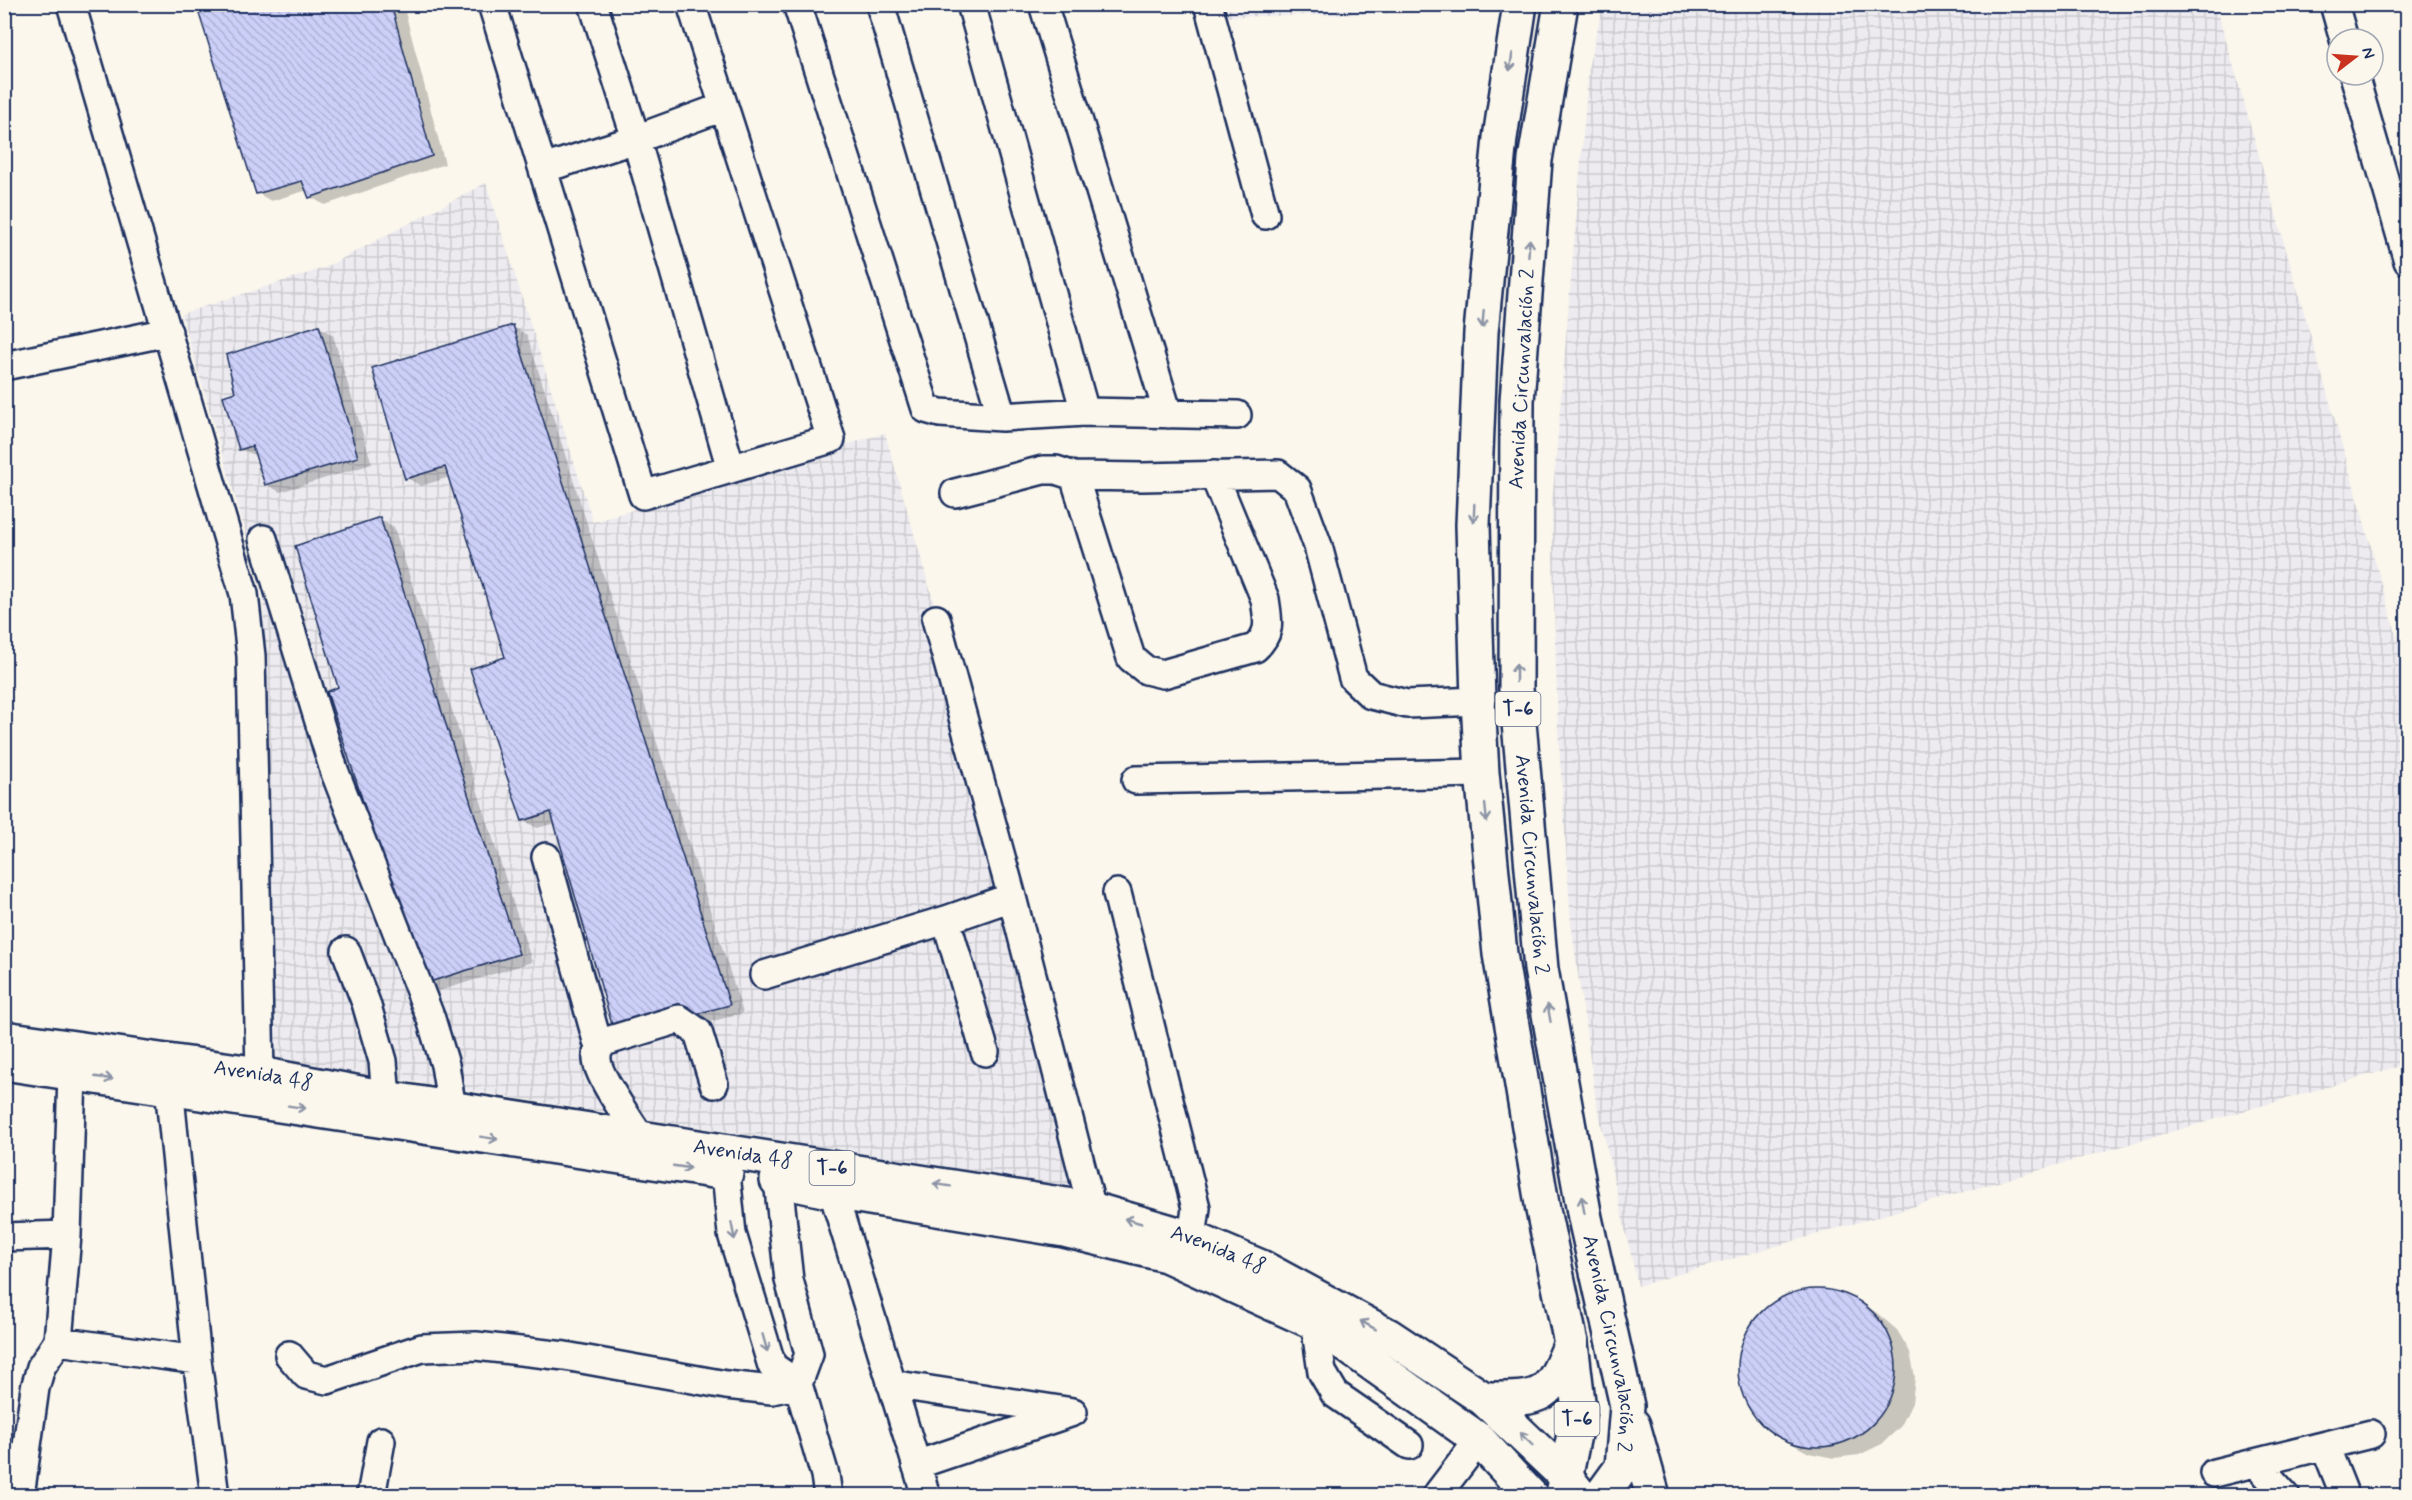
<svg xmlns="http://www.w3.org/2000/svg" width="2412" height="1500" viewBox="0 0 2412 1500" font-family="Mynerve,sans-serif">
<defs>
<pattern id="industrial-grid" width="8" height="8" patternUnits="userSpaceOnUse" patternTransform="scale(1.5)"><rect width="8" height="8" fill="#edebef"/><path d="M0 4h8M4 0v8" fill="none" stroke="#cbcacf"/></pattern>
<pattern id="building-back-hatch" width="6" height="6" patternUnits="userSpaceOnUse" patternTransform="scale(1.5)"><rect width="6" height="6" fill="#cccff7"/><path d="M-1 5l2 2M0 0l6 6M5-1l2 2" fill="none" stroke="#afb2d6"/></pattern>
</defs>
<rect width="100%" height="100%" fill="#fbf7ec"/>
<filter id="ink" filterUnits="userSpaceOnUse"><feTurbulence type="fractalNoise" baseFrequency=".0167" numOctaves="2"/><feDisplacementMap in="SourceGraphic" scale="12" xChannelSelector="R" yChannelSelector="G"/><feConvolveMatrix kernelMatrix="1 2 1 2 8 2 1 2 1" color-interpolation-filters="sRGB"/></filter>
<g filter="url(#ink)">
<path fill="url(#industrial-grid)" d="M1204,5H1469L1467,12L1208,17Z
M1603,5H2216L2407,672V1064L1638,1286L1596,1101L1571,925L1558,729L1554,605L1552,504L1589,64Z
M486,183L593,522L885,433L1104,1192L271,1059L270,884L263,591L181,314L324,268Z"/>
<path fill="#0003" d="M197,4H416L404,8L445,164L325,205L310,197L308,190L271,201L257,193Z
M319,327L333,335L372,464L280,492L266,484L257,456L240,449L237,393Z
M513,327L527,335L743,1013L631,1043L556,823L537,828L523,820L507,658L450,477L421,486L407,478Z
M380,519L394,527L532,962L439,991L424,983L340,688Z
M1807,1290L1833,1292L1857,1301L1877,1313L1897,1330L1910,1352L1915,1377L1912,1403L1901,1426L1882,1444L1859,1455L1834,1458L1809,1453L1789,1442L1767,1428L1750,1408L1741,1384L1740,1358L1747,1333L1762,1312L1783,1298Z"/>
<path fill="url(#building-back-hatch)" stroke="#1b2f5e" stroke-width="1.5" d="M196,4H391L432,156L309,198L302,181L256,194Z
M319,325L358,457L265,485L252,446L239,450L223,396L235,392L226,355Z
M513,325L730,1005L615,1035L551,812L522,821L470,669L505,657L445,467L405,479L372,368Z
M380,517L519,954L423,984L327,692L338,687L295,546Z
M1738 1368a79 79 0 1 1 158 0a79 79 0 1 1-158 0Z"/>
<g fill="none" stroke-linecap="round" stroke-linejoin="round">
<defs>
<path id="minor" d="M71,4L244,594L251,656L260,1074
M492,4L643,495L831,439L691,4
M593,4L636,139L731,469
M797,4L926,409L940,413L1002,417L1085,412L1237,415
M880,4L1002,417
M971,4L1085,412
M1043,4L1168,414
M1208,4L1265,215
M2334,4L2344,39
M2354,75L2408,261
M543,169L636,139L723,107
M4,366L168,332
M1074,476L1131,658L1146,670L1163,674L1255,648C1272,632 1268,621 1265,599L1214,475
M955,493L1043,470H1056L1074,476L1143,477L1278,474L1297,489L1318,546L1353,678L1371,695L1407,704L1478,701
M263,539L334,770L431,1019L445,1065L452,1109
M936,619L1012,897L1092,1209
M1136,780L1482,773
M546,857L599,1048
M1117,893L1196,1208L1192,1238
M946,920L985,1052
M346,951L366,1003L383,1061L386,1098
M764,975L946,920L1012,897
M169,1087L197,1360L215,1496
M640,1137C630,1121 597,1075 597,1059C596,1052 600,1047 604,1042L679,1019L698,1032L714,1084
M726,1173L732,1234L772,1366L798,1384
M778,1180L789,1280L809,1354L798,1384L825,1475L828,1496
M833,1192L926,1496
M4,1237L67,1235
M1315,1323L1322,1372L1335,1394L1409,1445
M58,1341L197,1360
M289,1355L306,1375L327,1380L422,1348L476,1346L565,1356L726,1385L772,1390L798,1384
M891,1384L1073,1412L916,1465
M2325,1446L2345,1496
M2256,1463L2286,1496
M2214,1473L2371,1434
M20,1496L35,1388L41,1367L58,1341L67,1235L72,1074
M371,1496L381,1441
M1436,1496L1479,1440"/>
<g id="highway">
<path d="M1520,4L1500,138L1481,332L1473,525L1478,701L1482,773L1500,954L1543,1210L1571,1343L1579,1410L1562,1494"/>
<path id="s1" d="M1561,4L1535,160L1517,401L1516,689L1541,969L1585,1218L1627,1406L1622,1467L1601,1496"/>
<path id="s2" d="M4,1038L260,1074L386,1098L1092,1209L1192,1238L1261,1267L1389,1336L1484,1399L1565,1476L1581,1496"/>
<path d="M4,1063L726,1173"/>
<path d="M777,1180L833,1192L1064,1230L1166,1255L1315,1323L1479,1440L1531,1496"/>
<path d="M1484,1399C1544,1399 1548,1400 1571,1343"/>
<path d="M1633,1425L1653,1496"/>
</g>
</defs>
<use href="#minor" stroke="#1b2f5e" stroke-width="32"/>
<use href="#highway" stroke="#1b2f5e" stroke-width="38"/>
<use href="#minor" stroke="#fbf7ec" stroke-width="27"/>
<use href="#highway" stroke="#fbf7ec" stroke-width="33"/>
</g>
<defs><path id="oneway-shaft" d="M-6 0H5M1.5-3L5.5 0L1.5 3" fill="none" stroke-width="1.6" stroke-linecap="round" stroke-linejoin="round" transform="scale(1.5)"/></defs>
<g stroke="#8b93a5">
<use href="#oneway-shaft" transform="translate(1511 62) rotate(99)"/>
<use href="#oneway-shaft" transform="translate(1529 248) rotate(-86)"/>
<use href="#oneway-shaft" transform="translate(1483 319) rotate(95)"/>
<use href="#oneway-shaft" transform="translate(1474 513) rotate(92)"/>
<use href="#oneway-shaft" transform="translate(1516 673) rotate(-90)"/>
<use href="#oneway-shaft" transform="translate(1486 813) rotate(84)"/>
<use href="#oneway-shaft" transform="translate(1549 1013) rotate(-100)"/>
<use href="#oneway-shaft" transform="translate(104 1078) rotate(8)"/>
<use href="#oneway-shaft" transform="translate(297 1107) rotate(9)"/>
<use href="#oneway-shaft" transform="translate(489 1138) rotate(9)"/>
<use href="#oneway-shaft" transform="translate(682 1167) rotate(8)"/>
<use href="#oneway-shaft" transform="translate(942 1185) rotate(-171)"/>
<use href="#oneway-shaft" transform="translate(1583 1205) rotate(-100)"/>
<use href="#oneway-shaft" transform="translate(1133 1221) rotate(-164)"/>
<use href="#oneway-shaft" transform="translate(733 1231) rotate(79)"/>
<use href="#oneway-shaft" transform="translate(1368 1325) rotate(-151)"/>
<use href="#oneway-shaft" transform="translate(765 1343) rotate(74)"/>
<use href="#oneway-shaft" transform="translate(1526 1439) rotate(-136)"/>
</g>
</g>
<g text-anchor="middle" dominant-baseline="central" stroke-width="6" stroke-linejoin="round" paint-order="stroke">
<g fill="#fbf7ec" stroke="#5e6b89" stroke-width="1.5">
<rect x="1495.5" y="692" width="45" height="34" rx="4.5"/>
<rect x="809.5" y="1151" width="45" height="34" rx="4.5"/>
<rect x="1554.5" y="1402" width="45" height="34" rx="4.5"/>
</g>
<g font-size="20" font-weight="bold" fill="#1b2f5e">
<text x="1518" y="709">T-6</text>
<text x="832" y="1168">T-6</text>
<text x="1577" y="1419">T-6</text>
</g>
<g font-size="21" fill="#1b2f5e" stroke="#fbf7ec">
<text transform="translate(1522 379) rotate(-87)">Avenida Circunvalación 2</text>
<text stroke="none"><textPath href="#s1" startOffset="864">Avenida Circunvalación 2</textPath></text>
<text stroke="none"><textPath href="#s2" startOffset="262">Avenida 48</textPath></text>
<text stroke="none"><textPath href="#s2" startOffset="748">Avenida 48</textPath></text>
<text stroke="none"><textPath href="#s2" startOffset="1234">Avenida 48</textPath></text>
<text stroke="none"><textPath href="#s1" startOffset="1350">Avenida Circunvalación 2</textPath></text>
</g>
</g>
<rect width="2412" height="1500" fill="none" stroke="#fbf7ec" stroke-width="24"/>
<rect x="12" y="12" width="2388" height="1476" fill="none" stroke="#1b2f5e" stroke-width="2" filter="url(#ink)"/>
<g transform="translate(2355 57) rotate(73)"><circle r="28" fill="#fbf7ec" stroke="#a1a7b3" stroke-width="1.5"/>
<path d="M0-4.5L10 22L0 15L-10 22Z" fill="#c8321e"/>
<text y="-9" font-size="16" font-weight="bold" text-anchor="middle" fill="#1b2f5e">N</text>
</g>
</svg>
